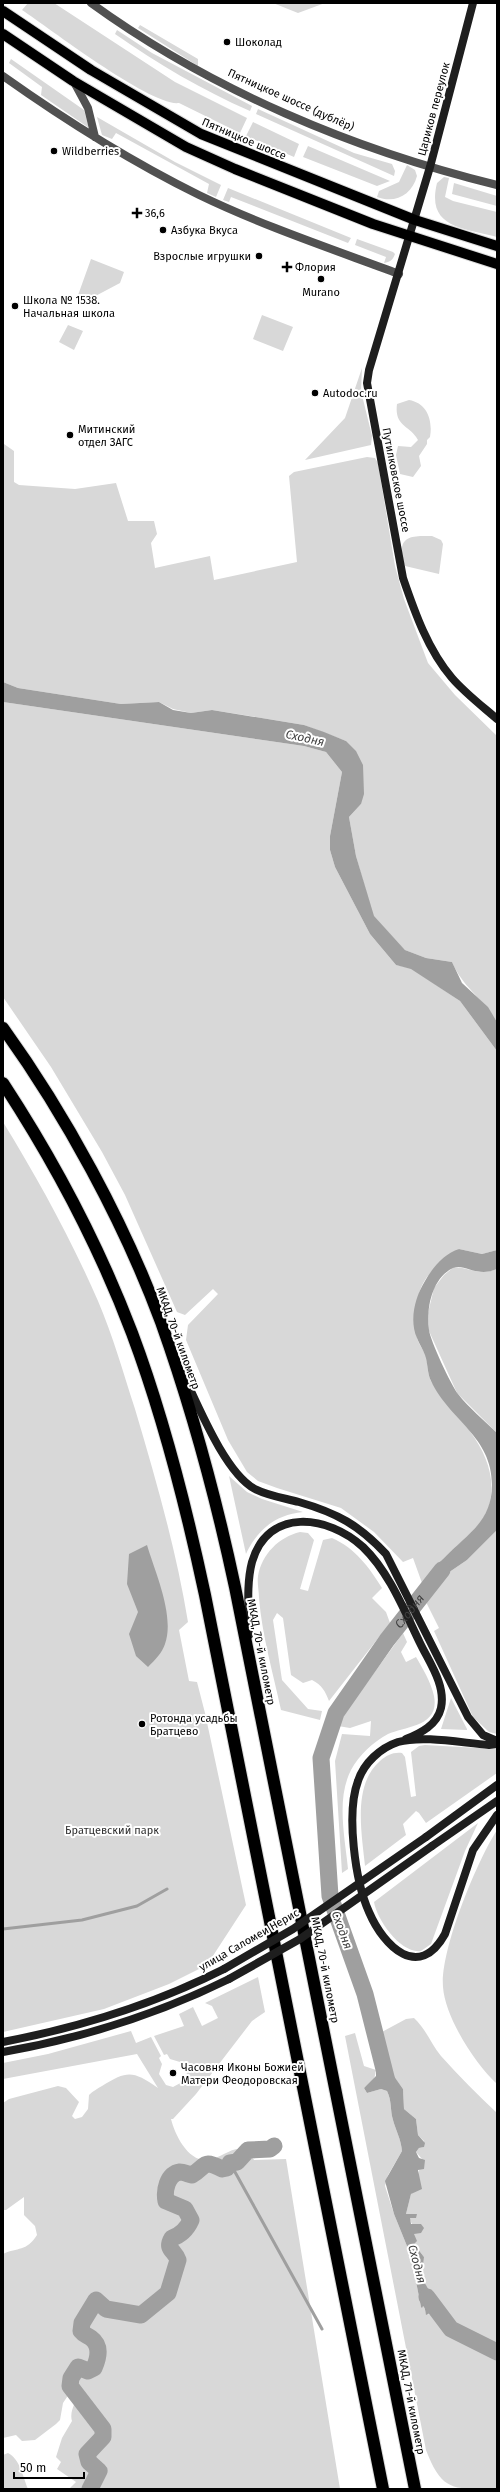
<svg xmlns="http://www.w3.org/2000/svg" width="500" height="2492" viewBox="0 0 500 2492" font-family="'Fira Sans',sans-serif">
<rect width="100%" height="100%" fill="#fff"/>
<path fill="#d8d8d8" d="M28,3H54L175,82L247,118L240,133L179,103C152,107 49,28 22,10Z
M273,3H325L298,13Z
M140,25L198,59V66L138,28Z
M117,30L152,53L252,106L250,111C202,90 158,64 115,34Z
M11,59L84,110L89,128L41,95L42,87L9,63Z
M258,109L354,153L392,164L395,171L394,176L256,114Z
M97,117L175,162L221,185L216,197L207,193L209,184L116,133L112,139L102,135Z
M253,122L299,144L294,157L246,136Z
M308,146L390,181L377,186L303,157Z
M407,165L415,170L417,176C412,195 395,204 377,197L379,191L399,182Z
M444,177L449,178L445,197L453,201L497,212V237C463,228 426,228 437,183Z
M454,183L497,196V206L452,194Z
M228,188L351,238L348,243L231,197L229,202L223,200Z
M357,239L393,252L395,254C393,260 390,262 384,263L386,257L355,245Z
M91,259L124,272L120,283L86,301L77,298Z
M262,315L293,327L283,351L253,339Z
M68,325L83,331L74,350L59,342Z
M362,368L361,391L372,436L371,445L305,460L345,418Z
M409,400C427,403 433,420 430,437L427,440V444L419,456L421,466L413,477L400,474L396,455L398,446L411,447L418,440C410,425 394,427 397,404Z
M3,413L4,444L14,451V482L19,485L75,489L116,483L128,521H154L157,534L151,543L155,568L210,556L214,580L297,562L289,476L294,472L367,457L375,458L378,463L395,566L404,599L428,663L455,695L497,736V1022C483,998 463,988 452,962L426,958L405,950L373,916L356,856L349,817L361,804L346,741L304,725L274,720L212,710L191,713L173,709L159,702L121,704L18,688L3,682Z
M432,536L441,540L443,544L439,574L405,566C403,562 403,558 402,553C400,534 418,536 432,536Z
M3,702L304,746L326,752L342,772L330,836V850L335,867L370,934L396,965L411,968L460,1001L497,1051V1250L482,1254L459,1249C430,1270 416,1281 416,1319C416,1325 415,1332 417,1337C418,1344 424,1350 426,1356C428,1365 427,1375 432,1383C458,1420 500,1452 490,1503C483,1528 461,1540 444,1558C436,1565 429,1574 422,1583L413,1558L403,1562L374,1532L341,1508L277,1488L258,1481L247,1472L228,1440L186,1340L188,1325L218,1294L213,1289L185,1315L177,1312L125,1195L102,1152L51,1067L3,997Z
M3,1122C38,1179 71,1239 98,1301C113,1336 123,1372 135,1409C156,1480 176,1549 188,1622L179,1630L189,1681L197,1682L205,1713L246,1905L207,1965L169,1984L104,2009L3,2032Z
M454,1267C470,1268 481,1276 497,1269V1433L457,1393L429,1331L428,1313L434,1288L444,1275Z
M229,1476L247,1492L262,1499L303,1512C275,1515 258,1529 246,1554Z
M497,1530V1734L489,1732L473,1717L434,1631L439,1628L425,1600L445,1575L467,1560Z
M300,1532L308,1533L314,1540L300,1589L308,1591L323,1540L332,1538C355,1548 369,1567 382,1588L372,1598L386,1612L390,1623L329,1701C325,1691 322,1685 312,1680L303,1683L291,1675L283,1618L277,1613L273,1620L282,1680L308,1709L322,1711L320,1720L281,1710C273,1673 262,1635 259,1598C259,1591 257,1583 258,1576C262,1554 279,1537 300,1532Z
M403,1633L407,1642L401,1652L406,1662L416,1657C423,1669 431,1682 434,1696C440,1727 405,1726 388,1734C373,1742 359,1755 351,1770C336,1799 345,1838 348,1869L342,1873L335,1761L342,1734L370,1736L371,1721L350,1728L338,1726L345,1713Z
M451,1698L467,1729V1730L441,1729Z
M425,1745L497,1749V1773L426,1823L419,1813L416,1811L403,1824L406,1835L365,1866C362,1834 352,1785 380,1761C387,1755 393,1752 402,1753L405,1757L411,1797L416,1796L411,1752L419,1746Z
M478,1823L465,1851L431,1944L421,1951C401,1954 377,1920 374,1902Z
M497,1830V2084C475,2064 445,2017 443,1987C440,1950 477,1861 497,1830Z
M258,1977L265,2012L252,2021L196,2094L173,2119H171C175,2135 188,2162 208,2160C226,2158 240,2136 254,2160L286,2159L340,2489H69L76,2482L57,2469L61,2462L56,2457L62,2438L72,2421C68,2408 82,2398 77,2382L63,2403L60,2420L56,2424L35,2440L22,2441L16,2435L3,2438V2254C18,2247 26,2252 37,2235L35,2226L24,2215V2197L6,2210H3V2103L9,2099L58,2086L66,2088L79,2102L72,2116L75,2119L82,2117L88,2109L89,2095C93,2091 97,2089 102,2086C128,2070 133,2071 158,2088L137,2054L3,2079V2063L48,2054L131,2031L136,2043L151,2037L161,2056L159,2058L162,2064L159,2074L166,2085L173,2087L184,2081L187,2074L180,2062L170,2059L167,2054L164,2055L154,2036L184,2026L179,2014L193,2007L202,2026L218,2018L212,2006L205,2003Z
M414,2018C426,2029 431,2044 441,2056C459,2076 477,2094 497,2113V2344L482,2340L476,2343V2349L497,2356V2489C453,2489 442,2492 426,2450L345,2036L355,2033L364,2066L376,2070L374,2080L364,2088L367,2093L381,2089L387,2091C392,2101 390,2110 393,2120C396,2131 401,2139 402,2151L388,2175L385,2186L394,2214L411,2256L421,2307L424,2304L426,2314L442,2315L422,2278L424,2257L414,2244V2234L421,2224H412L409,2218L417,2214H406L411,2194L420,2187L418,2175L422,2159L416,2152L419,2148L424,2147V2141L418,2135L416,2119L404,2109L403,2089L389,2070L380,2033L406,2019Z
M8,2453C20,2459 23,2477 28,2489H3V2455Z"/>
<path fill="#9f9f9f" d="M3,682L18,688L121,704L159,702L173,710L191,713L212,710L304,725L324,732L346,741L356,751L363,765L364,794L361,804L349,817L356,856L374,916L405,950L426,958L452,962L462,983L488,1007L497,1022V1051L460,1001L411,969L396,965L370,934L335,867L330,850V836L342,772L326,752L304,746L3,702Z
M459,1249L482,1254L497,1250V1269C477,1278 464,1263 453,1268C432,1278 426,1308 429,1330C430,1340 451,1385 458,1394C469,1408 484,1420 497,1433V1530L467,1560L445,1575L430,1593L422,1583C429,1574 436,1565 444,1558C466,1535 492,1522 492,1485C492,1436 450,1421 431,1381C427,1373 428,1363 425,1355C423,1349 419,1344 417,1338C409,1320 415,1297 425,1281C432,1268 445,1253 459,1249Z
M147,1545C155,1572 175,1616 165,1644C162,1653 155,1660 148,1667L136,1656L129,1634L138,1612L127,1584L129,1554Z
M385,2057L391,2072L403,2089L404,2109L416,2119L418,2135L425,2143L424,2147L419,2148L416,2152L419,2158L425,2160L424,2169L418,2170L422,2189L411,2194L406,2214H417L416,2218H410L411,2224H421L424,2228L421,2233L414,2234L417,2241L414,2244L424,2257L422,2278L443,2315H438L435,2319L430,2313L426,2315L424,2304L422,2308L421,2307L411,2256L394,2214L385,2181L402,2151C401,2139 396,2131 393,2120C390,2110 392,2101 387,2091L381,2089L367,2093L364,2088L376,2076V2061Z
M482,2340L497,2344V2356L476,2349V2343Z"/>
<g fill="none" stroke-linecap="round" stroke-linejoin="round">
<path stroke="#9f9f9f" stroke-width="3" d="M3,1929L82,1920L137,1906L167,1889
M230,2163L322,2329"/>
<g stroke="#9f9f9f" stroke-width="17">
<path id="s1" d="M387,2081L365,1994L330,1896L321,1758L336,1713L387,1640L442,1570"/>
<path d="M427,2297L451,2329L497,2352"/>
<path d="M90,2489L99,2471L89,2462L87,2454L103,2437V2429L70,2386L71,2378L78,2367L88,2371L94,2368C98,2359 102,2346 91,2338C87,2335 84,2335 81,2331L82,2323L96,2300L106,2309L141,2315L168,2293L178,2260C175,2250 165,2250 172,2238C181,2235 187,2229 191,2220L185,2209L166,2201C164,2191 167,2174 180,2172C183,2172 188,2174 192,2175C207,2166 202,2159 222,2169L227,2168L230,2163L237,2162L248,2150L270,2149L274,2146"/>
</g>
<defs>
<path id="primary" d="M3,11L91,70L201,134L415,220L497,246
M3,34L73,81L186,147L235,169L373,224L497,264"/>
<path id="highway" d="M3,1028C65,1114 124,1222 161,1322C192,1409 216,1498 235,1587L415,2489
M3,1083C54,1161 99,1246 132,1333C164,1418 186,1506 205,1595L383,2489"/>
</defs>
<use href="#primary" stroke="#dbdbdb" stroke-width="12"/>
<use href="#highway" stroke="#dbdbdb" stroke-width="14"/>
<path stroke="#515151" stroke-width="8" d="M91,3C211,90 354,150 497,185
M3,76C65,120 130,161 199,195C263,226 332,249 399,274
M74,82L88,108L95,137"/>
<path stroke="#1e1e1e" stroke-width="8" d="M473,3L430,167L369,370L367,383L403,578C415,613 428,650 452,678C465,693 482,706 497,719
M183,1374C198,1405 225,1473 255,1489C269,1496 284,1498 299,1502C337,1513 359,1525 386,1554L468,1717L483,1735L497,1741
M249,1635C249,1611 246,1585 252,1562C268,1507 328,1515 363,1547C389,1572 404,1610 420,1643C429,1662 446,1685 441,1708C437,1725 421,1733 406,1739
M497,1744L489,1745C462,1743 423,1735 398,1742C380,1748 364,1763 358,1781C346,1813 355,1881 369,1912C384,1947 419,1981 445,1934L473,1850L497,1815
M426,1837L497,1785
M432,1846L497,1801
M3,2042C81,2027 153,2005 224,1969
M3,2052C83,2038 156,2015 229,1979"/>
<use href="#primary" stroke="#000" stroke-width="10"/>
<use href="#highway" stroke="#000" stroke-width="12"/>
<path stroke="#1e1e1e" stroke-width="8" d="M224,1969L293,1929L426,1837
M229,1979L300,1939L432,1846"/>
</g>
<g fill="#000" stroke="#fff" stroke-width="1.5">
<circle cx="227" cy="42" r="4"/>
<circle cx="54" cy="151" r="4"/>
<path d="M135 207h4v4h4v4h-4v4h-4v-4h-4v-4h4z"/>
<circle cx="163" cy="230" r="4"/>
<circle cx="259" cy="256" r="4"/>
<path d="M285 261h4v4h4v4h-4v4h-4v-4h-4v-4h4z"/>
<circle cx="321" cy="279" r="4"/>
<circle cx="15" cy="306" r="4"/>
<circle cx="315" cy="393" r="4"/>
<circle cx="70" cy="435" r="4"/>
<circle cx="142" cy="1724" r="4"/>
<circle cx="173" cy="2073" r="4"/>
</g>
<g text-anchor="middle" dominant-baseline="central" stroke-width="4" stroke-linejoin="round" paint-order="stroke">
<g font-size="11" fill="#000" stroke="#fff" text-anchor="start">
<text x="235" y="42">Шоколад</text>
<text x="62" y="151">Wildberries</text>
<text x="145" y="213">36,6</text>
<text x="171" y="230">Азбука Вкуса</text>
<text x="251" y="256" text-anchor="end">Взрослые игрушки</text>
<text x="295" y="267">Флория</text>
<text x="321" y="292" text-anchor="middle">Murano</text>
<text x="23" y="300">Школа № 1538.<tspan x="23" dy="13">Начальная школа</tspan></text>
<text x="323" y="393">Autodoc.ru</text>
<text x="78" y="429">Митинский<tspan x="78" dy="13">отдел ЗАГС</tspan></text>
<text x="150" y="1718">Ротонда усадьбы<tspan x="150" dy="13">Братцево</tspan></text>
<text x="181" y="2067">Часовня Иконы Божией<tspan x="181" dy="13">Матери Феодоровская</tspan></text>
</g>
<g font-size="11" fill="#000" stroke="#fff">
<text transform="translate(291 100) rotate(24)">Пятницкое шоссе (дублёр)</text>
<text transform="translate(434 109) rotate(-75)">Цариков переулок</text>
<text transform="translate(244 139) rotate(23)">Пятницкое шоссе</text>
<text transform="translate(396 480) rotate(79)">Путилковское шоссе</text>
<text transform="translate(178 1338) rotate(70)">МКАД, 70-й километр</text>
<text transform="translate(261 1652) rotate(79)">МКАД, 70-й километр</text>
<text transform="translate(249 1940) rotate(-30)">улица Саломеи Нерис</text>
<text transform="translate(325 1970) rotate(79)">МКАД, 70-й километр</text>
<text transform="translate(411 2402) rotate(79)">МКАД, 71-й километр</text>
</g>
<g font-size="11" fill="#2f2f2f" stroke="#fff">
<text x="112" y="1830">Братцевский парк</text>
</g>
<g font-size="12" font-style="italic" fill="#404040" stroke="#fff">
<text transform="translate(305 738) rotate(12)">Сходня</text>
<text stroke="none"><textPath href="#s1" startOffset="505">Сходня</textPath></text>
<text transform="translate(342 1930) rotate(70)">Сходня</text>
<text transform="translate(417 2264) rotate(75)">Сходня</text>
</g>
</g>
<rect width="500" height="2492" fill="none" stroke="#000000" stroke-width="8"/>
<path d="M14 2472v6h70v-6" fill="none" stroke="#000000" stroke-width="2"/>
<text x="20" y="2472" font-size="12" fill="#000000" stroke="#ffffff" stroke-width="3" paint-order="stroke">50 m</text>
</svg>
